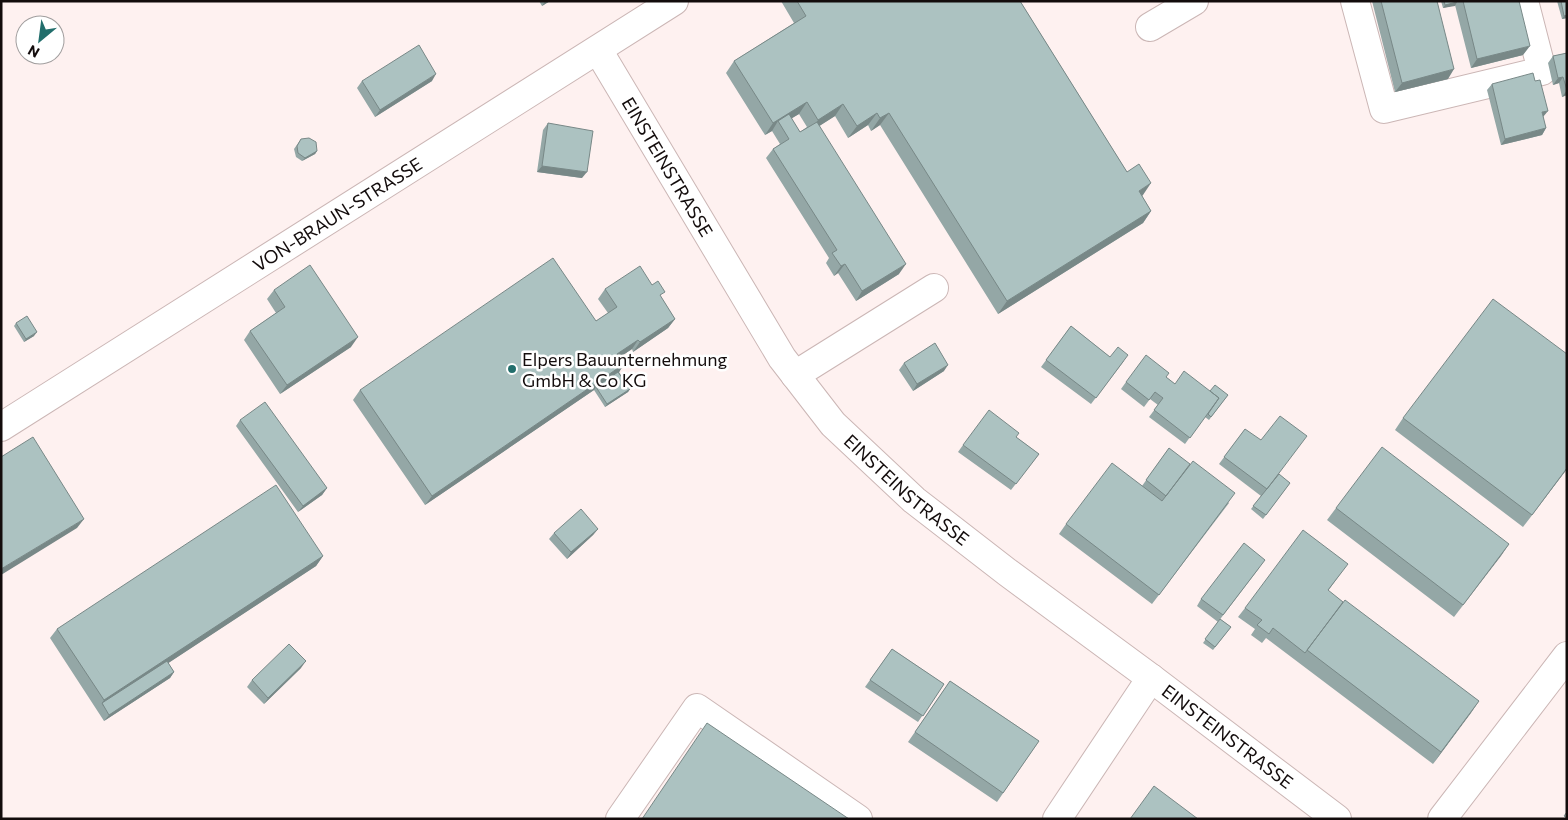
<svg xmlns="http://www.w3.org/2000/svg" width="1568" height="820" viewBox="0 0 1568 820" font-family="Commissioner,sans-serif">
<rect width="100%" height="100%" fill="#fef1f0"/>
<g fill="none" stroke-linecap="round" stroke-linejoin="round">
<defs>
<g id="minor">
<path d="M1355,1L1384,109L1542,71L1524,1"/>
<path d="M1150,27L1194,1"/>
<path id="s1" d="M598,50L782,358L833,424L914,500L1007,572L1151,678L1337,819"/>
<path d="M795,375L934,288"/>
<path id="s2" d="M1,427L674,1"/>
<path d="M620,819L697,708L858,819"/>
<path d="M1057,819L1151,678"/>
<path d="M1442,819L1567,656"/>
</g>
</defs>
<use href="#minor" stroke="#cbb6b5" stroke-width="30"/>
<use href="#minor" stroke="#fff" stroke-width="28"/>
</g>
<path fill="#94a7a6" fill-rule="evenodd" d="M539,1H550L542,6Z
M781,1H1020L1127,172L1143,195L1142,196L1151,211L1143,223L998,314L880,125L871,131L868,125L848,138L835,116L819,126L899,274L856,301L838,273L834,276L826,263L829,258L766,158L773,149L780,144L772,131L765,135L726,73L734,61L794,23ZM799,114L807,127L800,132L791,118Z
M1372,1H1437L1448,79L1395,92Z
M1441,1H1519L1523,55L1471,68L1455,5L1443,8Z
M1557,1H1567V18L1562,19Z
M1567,53V95L1562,97L1559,83L1553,85L1548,63L1553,56Z
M362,81H432L375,117L357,88Z
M1492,84L1543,117L1546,128L1542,135L1501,145L1487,90Z
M548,123L582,178L537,172L543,130Z
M301,139L317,151L315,154L302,161L296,157L294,149Z
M605,289L661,297L675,319L668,328L633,352L632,349L620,357L624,364L619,372L630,389L628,392L605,407L594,390L425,505L353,400L360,390L596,321L608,313L598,299Z
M274,290L351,347L280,394L244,340L250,331L276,313L267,299Z
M16,323L34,336L24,342L14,326Z
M1071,326L1110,357L1124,361L1091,404L1041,367Z
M1567,354V469L1523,527L1395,430L1403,418Z
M904,363L944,371L913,391L899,370Z
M1166,377L1175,384L1228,395L1209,420L1205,417L1206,415L1185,444L1149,417L1158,405L1150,399L1144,407L1121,389L1126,382Z
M240,420L327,488L322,495L298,512L236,426Z
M1245,429L1278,474L1290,483L1263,519L1251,509L1261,496L1219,464Z
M1016,437L1039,454L1011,490L958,452L963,445Z
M1169,448L1229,503L1152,604L1059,534L1066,524L1142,486Z
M1336,508L1509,544L1454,617L1327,520Z
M598,529L593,535L567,559L549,539L554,533Z
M323,556L316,566L168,663L174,672L170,678L104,721L50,638L57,629Z
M1260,567L1218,622L1197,606L1201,599Z
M1341,573L1328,591L1479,701L1433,764L1266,638L1262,643L1251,635L1255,629L1238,617L1245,608Z
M1220,619L1231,627L1213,650L1203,643Z
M892,649L944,684L918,722L865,687Z
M301,668L264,704L247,687L252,680Z
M950,681L1039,741L997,802L908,742Z"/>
<path fill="#788887" d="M545,1H550L542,6Z
M1457,2L1455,6L1443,8L1445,5Z
M1567,15V18L1562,19L1564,16Z
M1530,46L1523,55L1471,68L1477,59Z
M1454,69L1448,79L1395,92L1402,83Z
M436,74L432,81L375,117L380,110Z
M1563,77L1559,83L1553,85L1558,78Z
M1567,90V95L1562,97Z
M807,102L799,114L781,125L778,121L772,131L765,135L773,123Z
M843,104L835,116L810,132L818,120Z
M1548,111L1543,117L1542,112Z
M877,113L868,125L848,138L857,126Z
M889,113L880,125L871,131L880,118Z
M1546,128L1542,135L1501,145L1505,139Z
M317,151L315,154L302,161L305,158Z
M542,166L587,172L582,178L537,172Z
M1151,183L1143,195L1130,203L1139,191Z
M1151,211L1143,223L998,314L1007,301Z
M845,264L838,273L834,276L841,266Z
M906,264L899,274L856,301L862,291Z
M675,319L668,328L633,352L640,342Z
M37,332L34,336L24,342L26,339Z
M358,337L351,347L280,394L287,385Z
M638,340L632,349L611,363L617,354Z
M624,364L618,374L596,387L594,390L425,505L432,496Z
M948,365L944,371L913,391L917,384Z
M630,389L628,392L605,407L607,404Z
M1567,468V469L1523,527L1532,515Z
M327,488L322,495L298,512L303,506Z
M84,519L77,528L1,575V569Z
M598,529L593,535L567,559L571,552Z
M1509,544L1501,556L1454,617L1463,605Z
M323,556L316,566L103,706L102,703L104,700Z
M306,661L301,668L264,704L268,698Z
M174,672L170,678L104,721L109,715Z
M1479,701L1471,713L1433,764L1441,752Z"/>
<path fill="#acc2c1" stroke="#788887" d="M797,1H1020L1127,172L1139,164L1151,183L1139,191L1151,211L1007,301L889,113L880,118L877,113L857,126L843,104L818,120L807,102L773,123L734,61L806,16Z
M1381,1H1437L1454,69L1402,83Z
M1444,1H1457V2L1445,5Z
M1463,1H1519L1530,46L1477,59Z
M1561,1H1567V15L1564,16Z
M419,45L436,74L380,110L362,81Z
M1567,53V90L1563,77L1558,78L1553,56Z
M1533,73L1535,81L1540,80L1548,111L1542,112L1546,128L1505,139L1492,84Z
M789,114L800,132L817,122L906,264L862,291L845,264L841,266L832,253L837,250L773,149L789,139L778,121Z
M548,123L593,131L587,172L542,166Z
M309,138L316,142L317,151L305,158L298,153L297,146L301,139Z
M553,258L596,321L617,307L605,289L640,266L652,285L658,281L665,292L660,295L675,319L640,342L638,340L617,354L624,364L432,496L360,390Z
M310,265L358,337L287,385L250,331L285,307L274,290Z
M1493,299L1567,354V468L1532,515L1403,418Z
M27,316L37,332L26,339L16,323Z
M1071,326L1110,357L1118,347L1128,355L1096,398L1046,360Z
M935,343L948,365L917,384L904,363Z
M1146,355L1169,373L1166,377L1175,384L1184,371L1219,398L1190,438L1154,410L1163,398L1155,392L1149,400L1126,382Z
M618,372L630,389L607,404L596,387Z
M1215,385L1228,395L1211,417L1208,414L1219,398L1210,391Z
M265,402L327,488L303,506L240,420Z
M989,410L1019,433L1016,437L1039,454L1016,484L963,445Z
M1280,416L1307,436L1267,489L1224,457L1245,429L1261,440Z
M33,437L84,519L1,569V457Z
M1382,447L1509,544L1463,605L1336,508Z
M1169,448L1190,464L1166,496L1146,480Z
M1193,461L1235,493L1159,595L1066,524L1112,463L1162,501Z
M1279,474L1290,483L1266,515L1253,506Z
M276,485L323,556L104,700L57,629Z
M581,509L598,529L571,552L554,533Z
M1303,530L1348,564L1328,590L1343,602L1305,653L1273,628L1269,634L1257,625L1262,620L1245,608Z
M1244,543L1265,560L1223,615L1201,599Z
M1345,600L1479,701L1441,752L1307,650Z
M1220,619L1231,627L1215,647L1205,639Z
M289,644L306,661L268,698L252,680Z
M892,649L944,684L923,716L870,680Z
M167,661L174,672L109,715L102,703Z
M950,681L1039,741L1003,793L915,732Z
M707,723L849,819H642Z
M1154,786L1198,819H1130Z
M1567,812V818L1564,816Z"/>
<circle fill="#226e6c" stroke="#fff" stroke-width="2" cx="512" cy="369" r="5"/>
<g text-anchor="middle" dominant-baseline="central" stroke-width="5" stroke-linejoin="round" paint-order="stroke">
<g font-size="18" fill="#130c0c" stroke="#fff">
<text stroke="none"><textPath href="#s1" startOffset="136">EINSTEINSTRASSE</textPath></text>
<text stroke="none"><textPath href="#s2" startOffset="398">VON-BRAUN-STRASSE</textPath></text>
<text stroke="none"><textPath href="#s1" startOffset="541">EINSTEINSTRASSE</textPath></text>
<text stroke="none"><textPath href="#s1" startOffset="946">EINSTEINSTRASSE</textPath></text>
</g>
<g font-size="18" fill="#130c0c" stroke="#fff" text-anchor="start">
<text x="522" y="359">Elpers Bauunternehmung<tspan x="522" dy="21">GmbH &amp; Co KG</tspan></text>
</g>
</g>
<rect width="1568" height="820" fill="none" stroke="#130c0c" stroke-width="5"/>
<g transform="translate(40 40) rotate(209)"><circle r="24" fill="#ffffff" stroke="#a19e9e"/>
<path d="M0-4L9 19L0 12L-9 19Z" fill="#226e6c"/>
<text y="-8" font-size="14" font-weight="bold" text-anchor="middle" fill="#130c0c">N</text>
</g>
</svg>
